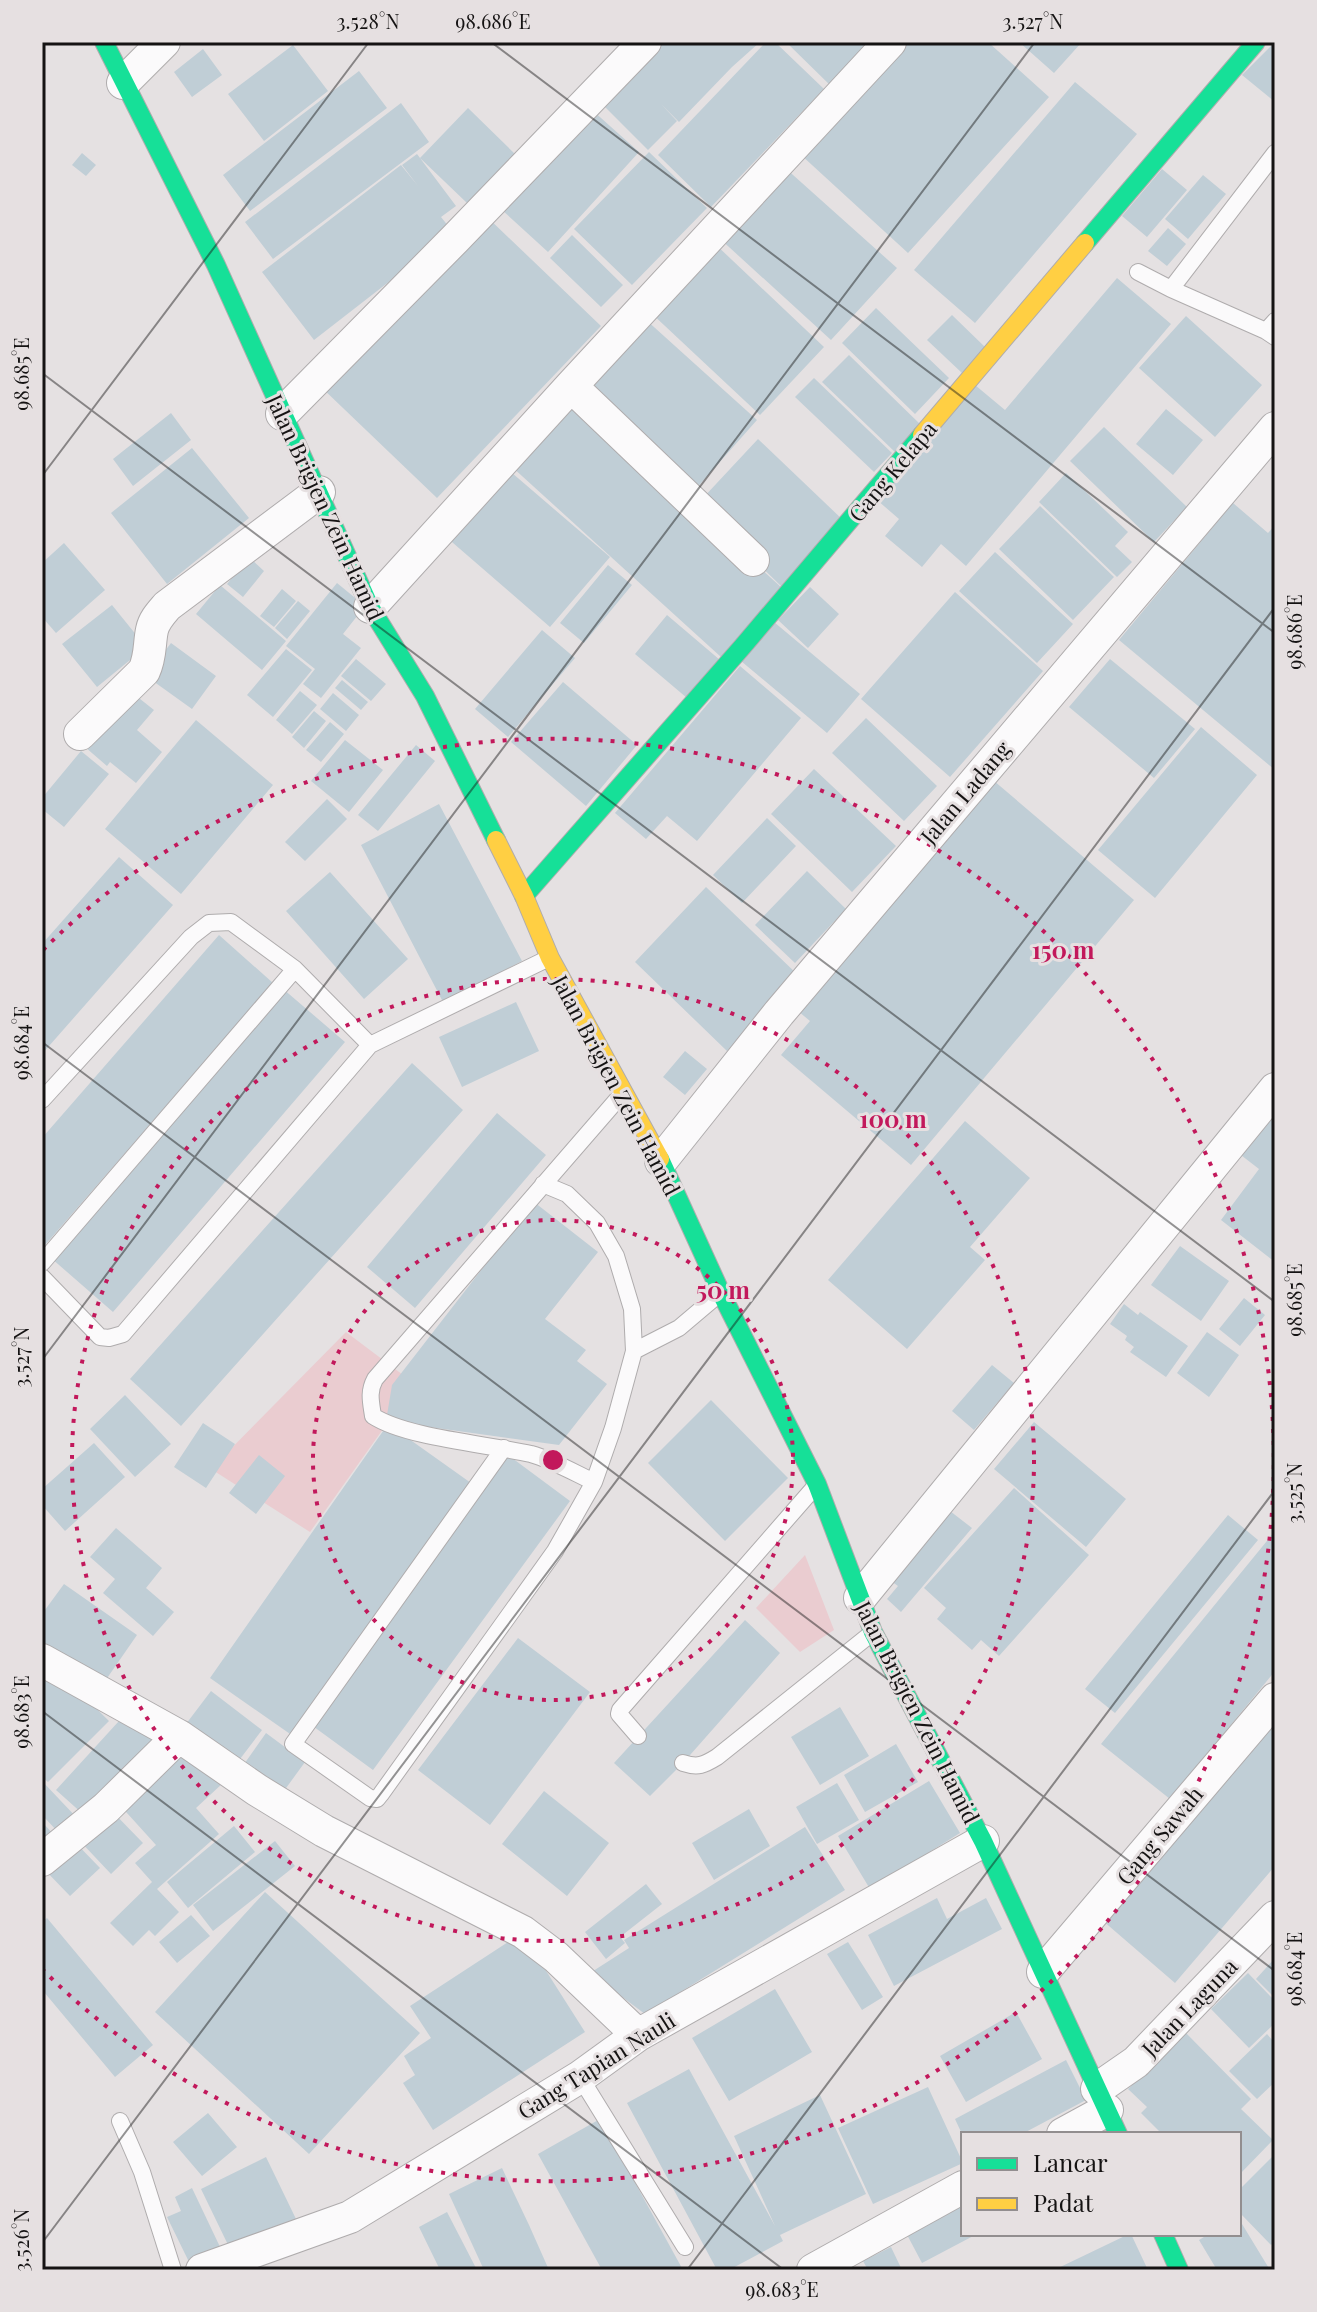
<svg xmlns="http://www.w3.org/2000/svg" width="1317" height="2312" viewBox="0 0 1317 2312" font-family="'Playfair Display',serif">
<rect width="100%" height="100%" fill="#e5e1e2"/>
<path fill="#eaccd0" d="M346,1332L415,1384L310,1532L211,1469Z
M805,1555L834,1630L800,1652L756,1608Z"/>
<path fill="#c0ced6" d="M654,42H760L732,67L679,122L661,104L677,121L648,150L597,99Z
M766,42H775L824,89L711,207L658,155Z
M786,42H879L834,89Z
M901,42H988L1049,97L908,253L800,154Z
M1019,42H1082L1054,73Z
M1275,42V102L1242,75Z
M293,45L328,91L264,141L228,94Z
M203,49L222,75L192,97L174,72Z
M359,71L387,108L250,211L223,175Z
M1075,82L1137,134L975,323L914,270Z
M401,103L429,142L273,259L245,222Z
M468,108L515,154L467,203L420,158Z
M591,109L639,152L548,252L501,209Z
M649,152L707,208L632,285L574,229Z
M82,153L96,165L86,176L72,165Z
M417,154L456,206L441,217L453,232L314,340L262,272L401,165L418,186L402,165Z
M783,166L897,268L831,340L718,237Z
M1162,169L1187,190L1147,237L1122,216Z
M1203,175L1226,194L1188,239L1165,219Z
M484,214L601,326L437,498L320,386Z
M1168,228L1186,244L1167,266L1148,251Z
M572,235L623,285L601,307L550,258Z
M713,242L824,347L760,415L649,311Z
M1117,278L1171,324L966,566L941,544L922,567L885,536L899,519L877,500L975,385L1005,410Z
M876,308L949,378L915,414L842,343Z
M952,315L986,348L962,373L927,340Z
M1186,316L1262,385L1215,437L1139,368Z
M644,318L757,420L694,491L581,389Z
M849,355L921,425L895,452L822,382Z
M814,378L892,453L874,472L795,397Z
M573,397L782,588L721,657L511,466Z
M1166,409L1203,440L1173,475L1136,444Z
M171,413L191,440L133,486L113,459Z
M1104,427L1187,507L1154,542L1070,461Z
M758,439L844,521L782,587L711,518L702,499Z
M192,448L249,518L167,584L111,513Z
M505,467L610,557L550,627L445,536Z
M1066,473L1128,532L1115,546L1132,562L1117,577L1039,502Z
M1233,503L1268,533L1275,525V770L1119,640Z
M1040,506L1114,577L1073,620L999,549Z
M64,543L105,590L56,633L42,617V563Z
M995,552L1073,624L1037,663L959,591Z
M249,557L264,571L243,597L227,584Z
M608,565L632,585L584,643L560,623Z
M337,583L365,606L343,634L361,648L321,698L303,684L315,669L286,646Z
M220,585L286,641L262,670L196,614Z
M810,587L839,614L808,648L778,620Z
M282,589L296,601L274,627L260,616Z
M955,592L1043,671L950,777L861,699Z
M298,601L310,611L287,639L275,628Z
M112,605L146,647L97,687L62,644Z
M667,615L720,660L687,698L635,654Z
M774,622L860,694L827,733L741,661Z
M542,630L575,658L508,737L475,709Z
M171,643L216,676L192,709L146,676Z
M286,649L312,670L273,717L247,695Z
M356,659L386,684L371,701L341,676Z
M1110,659L1195,729L1154,778L1069,707Z
M740,666L801,718L697,841L667,816L646,839L615,813Z
M342,680L368,702L361,710L335,688Z
M563,682L637,745L586,806L511,742Z
M130,691L154,710L137,730L162,752L136,783L110,762L107,766L85,747Z
M300,691L317,705L292,734L276,720Z
M333,693L359,715L346,731L320,709Z
M314,711L326,721L304,748L292,737Z
M866,718L937,786L904,821L832,753Z
M196,720L273,785L181,894L105,829Z
M330,722L344,734L321,762L306,750Z
M1201,727L1257,775L1155,898L1098,850Z
M345,740L383,770L349,812L311,781Z
M416,745L435,761L378,831L358,815Z
M81,751L109,774L64,827L42,809V798Z
M814,769L896,846L852,892L771,814Z
M987,775L1134,900L911,1165L781,1055L810,1021L792,1006Z
M327,799L347,819L305,861L285,842Z
M439,804L522,961L443,1002L361,845Z
M767,818L796,846L742,903L713,875Z
M119,857L173,905L42,1054V944Z
M807,871L846,909L795,963L755,925Z
M330,872L408,959L364,999L286,911Z
M706,887L799,976L727,1051L635,962Z
M219,935L273,983L45,1245L42,1243V1138Z
M282,988L345,1042L113,1312L51,1258Z
M516,1002L539,1051L462,1087L439,1037Z
M685,1051L707,1069L685,1095L663,1077Z
M412,1063L463,1110L181,1426L130,1379Z
M1275,1102V1262L1221,1220L1259,1169L1237,1152Z
M497,1113L546,1155L415,1308L367,1267Z
M965,1121L1030,1178L970,1247L985,1260L907,1349L828,1280Z
M534,1202L598,1252L545,1319L586,1350L577,1361L607,1384L559,1445L386,1421L392,1385Z
M1180,1246L1229,1281L1201,1321L1151,1285Z
M1244,1298L1265,1315L1240,1346L1219,1329Z
M1124,1304L1138,1315L1140,1312L1188,1346L1166,1377L1130,1352L1134,1347L1125,1340L1127,1336L1110,1324Z
M1207,1332L1239,1355L1209,1397L1177,1373Z
M992,1365L1014,1383L974,1430L952,1411Z
M125,1395L171,1444L135,1477L90,1429Z
M711,1400L788,1478L725,1541L648,1463Z
M1034,1422L1126,1499L1086,1547L994,1469Z
M203,1423L235,1444L206,1488L174,1467Z
M388,1424L471,1483L293,1736L210,1678Z
M94,1443L125,1477L65,1531L42,1505V1489Z
M259,1455L285,1476L256,1514L229,1493Z
M508,1455L570,1501L373,1770L310,1724Z
M1014,1488L1089,1555L999,1656L981,1640L972,1650L937,1619L946,1608L924,1588Z
M950,1511L972,1528L901,1612L887,1599L898,1586L891,1581Z
M1228,1515L1258,1540L1115,1713L1085,1689Z
M116,1528L162,1568L146,1588L174,1612L153,1636L103,1593L115,1579L90,1557Z
M1275,1531V1671L1170,1799L1101,1744Z
M64,1584L137,1635L103,1684L42,1641V1614Z
M745,1620L780,1653L683,1763L650,1796L614,1763Z
M518,1638L590,1692L490,1825L418,1770Z
M56,1669L109,1721L48,1782L42,1777V1684Z
M211,1691L262,1730L237,1763L186,1724Z
M840,1707L869,1756L820,1785L791,1737Z
M129,1710L162,1740L84,1815L56,1790Z
M1275,1718V1866L1175,1983L1102,1920Z
M266,1733L305,1762L281,1795L242,1767Z
M184,1741L223,1783L196,1808L219,1834L157,1889L179,1912L155,1936L149,1930L133,1946L110,1923L152,1882L135,1863L156,1845L117,1802Z
M896,1744L918,1782L865,1812L844,1775Z
M42,1781L78,1819L61,1835L42,1815Z
M929,1781L960,1833L870,1889L838,1836Z
M837,1783L859,1820L817,1844L796,1807Z
M544,1791L609,1843L567,1896L502,1844Z
M109,1808L143,1843L111,1874L78,1839Z
M749,1809L770,1846L714,1880L692,1843Z
M42,1822L56,1837L42,1850Z
M234,1826L255,1852L188,1908L167,1882Z
M805,1827L845,1890L645,2014L590,1973L629,1948L624,1940Z
M71,1838L100,1868L70,1896L42,1867Z
M275,1841L295,1866L213,1931L193,1905Z
M646,1884L662,1904L620,1937L625,1943L606,1959L585,1932Z
M265,1892L420,2033L309,2154L155,2012Z
M937,1898L947,1919L986,1898L1002,1929L894,1986L868,1935Z
M191,1915L210,1936L177,1963L159,1942Z
M47,1918L153,2045L115,2077L44,1992L42,1994V1922Z
M522,1933L585,2032L433,2130L403,2083L415,2075L404,2056L431,2038L410,2006Z
M848,1942L883,1997L862,2010L827,1954Z
M1275,1958V1998L1256,1979Z
M1248,1973L1275,2001V2023L1249,2048L1211,2009Z
M775,1989L812,2052L729,2101L692,2038Z
M1016,2012L1042,2059L966,2102L940,2056Z
M1186,2033L1251,2099L1241,2109L1273,2140L1239,2175V2134H1162L1141,2113L1147,2107L1128,2089Z
M1267,2034L1275,2043V2082L1257,2099L1229,2071Z
M1066,2060L1086,2100L1022,2134H962L955,2119Z
M689,2069L775,2226L734,2136L820,2095L866,2194L780,2235L783,2241L729,2270H717L627,2103Z
M928,2087L963,2163L873,2204L838,2128Z
M208,2113L237,2147L202,2176L173,2142Z
M600,2119L683,2270H602L538,2154Z
M1273,2156L1275,2241L1271,2245L1239,2212V2190Z
M266,2157L296,2219L231,2251L201,2189Z
M502,2168L529,2225L549,2270H484L449,2194Z
M192,2188L221,2249L190,2264L167,2217L181,2211L175,2197Z
M963,2198V2234H977L922,2263L904,2229Z
M447,2212L477,2270H440L419,2227Z
M1239,2219L1270,2270H1217L1199,2240L1209,2234H1239Z
M1129,2234H1131L1147,2268L1142,2270H1054Z
M891,2247L902,2270H868L863,2261Z"/>
<g fill="none" stroke-linecap="round" stroke-linejoin="round">
<defs>
<path id="lane" d="M1138,272L1171,289
M1275,321L1266,331L1275,337
M1266,331L1171,289L1275,153
M42,1100L191,937L209,923L231,922L295,969L370,1045
M543,1184L567,1194L597,1223L616,1256L632,1309L634,1351L613,1428L594,1482C573,1472 552,1460 531,1454C488,1444 407,1438 373,1416C371,1402 368,1392 375,1379L622,1094
M42,1263L295,969
M42,1277L100,1337L109,1338L123,1334L370,1045L549,958
M634,1351L679,1328L718,1295
M504,1448L293,1744L370,1798L377,1799L381,1794L555,1551L594,1482
M638,1736L619,1714L620,1710L813,1489
M683,1763C698,1768 704,1765 717,1757L872,1633
M580,2077L685,2247
M120,2121L142,2172L173,2270"/>
<path id="street" d="M123,83L164,42
M571,386L753,560
M282,414L455,239L645,42
M370,607L571,386L890,42
M80,734L144,671C151,656 149,644 152,630C154,620 161,613 167,606L319,492
M661,1161L779,1013L1275,428
M860,1598L1275,1089
M42,1660L179,1736L257,1790L324,1831L523,1932L556,1957L638,2035
M42,1860L106,1808L179,1736
M1043,1972L1275,1699
M1097,2089L1136,2062L1275,1917
M1063,2134L1107,2110
M202,2270L350,2217L580,2077L638,2035L983,1841
M813,2270L963,2187"/>
<path id="fast" d="M104,42L216,265L370,607L425,696L496,840
M1085,243L1256,42
M524,896L743,646L922,435
M660,1159L721,1293L817,1484L873,1632L983,1841L1118,2134
M1163,2234L1179,2270"/>
<path id="slow" d="M922,435L1085,243
M496,840L524,896L550,958L660,1159"/>
</defs>
<use href="#lane" stroke="#afacad" stroke-width="18"/>
<use href="#street" stroke="#afacad" stroke-width="34"/>
<use href="#fast" stroke="#afacad" stroke-width="20"/>
<use href="#slow" stroke="#afacad" stroke-width="20"/>
<use href="#lane" stroke="#fbfafb" stroke-width="16"/>
<use href="#street" stroke="#fbfafb" stroke-width="32"/>
<use href="#fast" stroke="#16e098" stroke-width="18"/>
<use href="#slow" stroke="#ffcf43" stroke-width="18"/>
</g>
<path fill="none" stroke="#151313" stroke-width="2" stroke-opacity="0.45" d="M491,42L1275,633M42,373L1275,1302M42,476L369,42M42,1042L1275,1971M42,1360L1035,42M42,1711L784,2270M42,2243L1275,607M687,2270L1275,1490"/>
<g fill="none" stroke="#c2185b" stroke-width="4" stroke-dasharray="4 8">
<circle cx="553" cy="1460" r="240"/>
<circle cx="553" cy="1460" r="481"/>
<path d="M43 950A721 721 0 1 1 43 1970"/>
</g>
<g text-anchor="middle" dominant-baseline="central" stroke-width="6" stroke-linejoin="round" paint-order="stroke">
<g font-size="22" fill="#151313" stroke="#e6e0e1">
<text transform="translate(892 471) rotate(-50)">Gang Kelapa</text>
<text transform="translate(326 507) rotate(65)">Jalan Brigjen Zein Hamid</text>
<text transform="translate(965 792) rotate(-50)">Jalan Ladang</text>
<text transform="translate(617 1085) rotate(62)">Jalan Brigjen Zein Hamid</text>
<text transform="translate(918 1712) rotate(63)">Jalan Brigjen Zein Hamid</text>
<text transform="translate(1159 1835) rotate(-50)">Gang Sawah</text>
<text transform="translate(1189 2007) rotate(-46)">Jalan Laguna</text>
<text transform="translate(596 2065) rotate(-32)">Gang Tapian Nauli</text>
</g>
</g>
<circle cx="553" cy="1460" r="12" fill="#c2185b" stroke="#e6e0e1" stroke-width="4"/>
<g font-size="24" text-anchor="middle" font-weight="bold" fill="#c2185b" stroke="#e6e0e1" stroke-width="6" stroke-linejoin="round" paint-order="stroke">
<text x="1063" y="959">150 m</text>
<text x="893" y="1128">100 m</text>
<text x="723" y="1299">50 m</text>
</g>
<rect width="1317" height="2312" fill="none" stroke="#e6e0e1" stroke-width="88"/>
<rect x="961" y="2132" width="280" height="104" fill="#e6e0e1" stroke="#928e8f" stroke-width="2"/>
<rect x="977" y="2158" width="40" height="12" fill="#16e098" stroke="#928e8f" stroke-width="2"/>
<text x="1033" y="2172" font-size="24" fill="#151313">Lancar</text>
<rect x="977" y="2198" width="40" height="12" fill="#ffcf43" stroke="#928e8f" stroke-width="2"/>
<text x="1033" y="2212" font-size="24" fill="#151313">Padat</text>
<rect x="44" y="44" width="1229" height="2224" fill="none" stroke="#151313" stroke-width="3"/>
<g font-size="20" text-anchor="middle" fill="#151313">
<text x="368" y="29">3.528°N</text>
<text x="493" y="29">98.686°E</text>
<text x="1033" y="29">3.527°N</text>
<text transform="translate(22 374) rotate(-90)" y="7">98.685°E</text>
<text transform="translate(1295 632) rotate(-90)" y="7">98.686°E</text>
<text transform="translate(22 1043) rotate(-90)" y="7">98.684°E</text>
<text transform="translate(1295 1300) rotate(-90)" y="7">98.685°E</text>
<text transform="translate(22 1357) rotate(-90)" y="7">3.527°N</text>
<text transform="translate(1295 1493) rotate(-90)" y="7">3.525°N</text>
<text transform="translate(22 1712) rotate(-90)" y="7">98.683°E</text>
<text transform="translate(1295 1969) rotate(-90)" y="7">98.684°E</text>
<text transform="translate(22 2240) rotate(-90)" y="7">3.526°N</text>
<text x="782" y="2297">98.683°E</text>
</g>
</svg>
